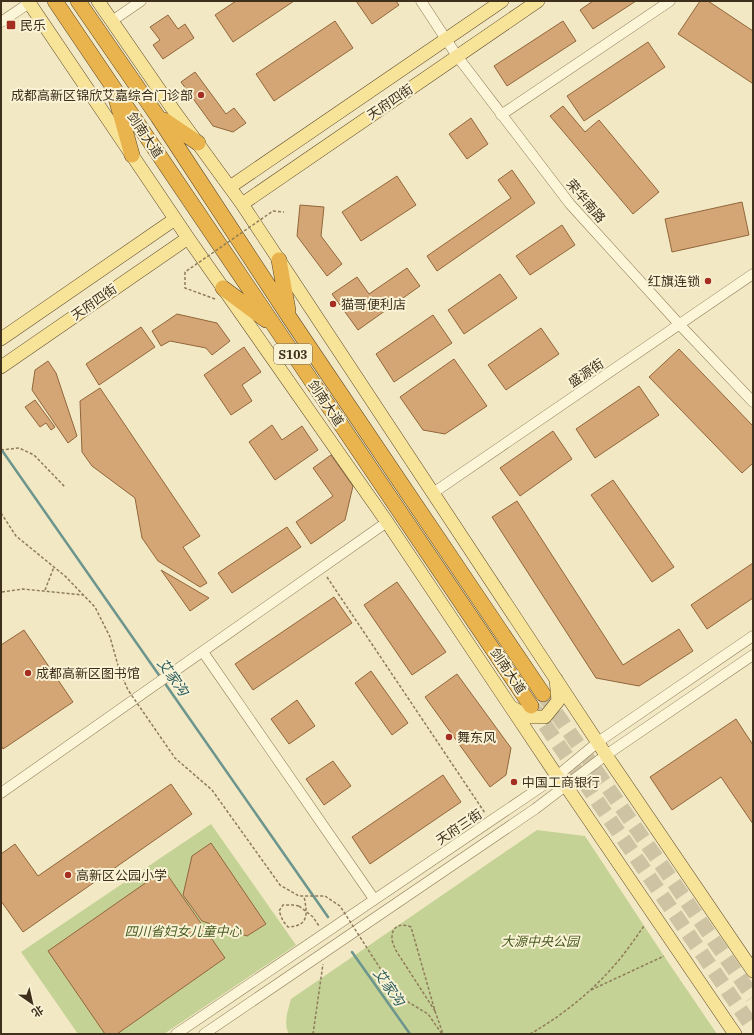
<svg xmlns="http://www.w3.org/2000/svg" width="754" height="1035" viewBox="0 0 754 1035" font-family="'IBM Plex Serif','Noto Sans SC',serif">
<rect width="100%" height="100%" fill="#f2e9c4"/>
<path fill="#c5d296" d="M211,824L296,945L164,1034H78L21,952Z
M537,830L585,836L664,956L717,1034H289C283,1024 288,1010 291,999Z"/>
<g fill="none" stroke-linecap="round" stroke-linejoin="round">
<path stroke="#6c958e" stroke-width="2.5" d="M1,449L161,678
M164,682L328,917
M352,952L410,1034"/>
</g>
<path fill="#d4a676" stroke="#91663b" d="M236,1H294L233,42L215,15Z
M356,1H396L399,5L372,24Z
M593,1H636L593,29L580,10Z
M700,1H708L753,31V81L752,83L678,34Z
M168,15L178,29L185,24L194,38L163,59L153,45L160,40L150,27Z
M335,21L353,48L274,101L256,74Z
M563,21L576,41L507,86L494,66Z
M648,42L665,67L584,121L567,96Z
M195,72L226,114L234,108L246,123L233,132L213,126L181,82Z
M563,106L585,132L599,120L659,192L633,214L550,116Z
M471,118L488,144L467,159L449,134Z
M512,170L535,203L437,271L427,256L511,198L498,180Z
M397,176L416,205L361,241L342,212Z
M742,202L749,235L672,252L665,219Z
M300,205L324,207L321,236L342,264L327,276L297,236Z
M562,225L575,245L530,275L516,256Z
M407,268L420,286L358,330L332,294L357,277L369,294Z
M500,274L517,298L464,334L448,310Z
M177,314L217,323L230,341L212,355L206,348L170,341L161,346L152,331Z
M433,315L452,343L394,382L376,354Z
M141,327L155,347L99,385L86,364Z
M541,328L559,354L506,390L488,365Z
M244,347L261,372L242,385L252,401L231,415L204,375Z
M679,349L753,426V463L742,473L649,377Z
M454,359L487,406L445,434L423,430L400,397Z
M48,361L56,373L77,436L68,443L32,390L35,370Z
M639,386L659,415L595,458L576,429Z
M100,388L200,536L183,547L207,583L200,587L158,561L142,538L135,498L92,466L82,452L80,401Z
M35,400L55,427L51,430L46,423L40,427L25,407Z
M272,425L282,440L302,426L318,450L275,480L249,442Z
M553,431L572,459L520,496L500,468Z
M331,455L353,486L345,520L311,544L296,522L333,496L313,468Z
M613,480L674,567L652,582L591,495Z
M517,501L623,665L679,629L693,651L639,686L596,678L492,517Z
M287,527L301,547L232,593L218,573Z
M753,563V598L707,629L691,605Z
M161,570L209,598L190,611Z
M397,582L446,652L412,675L364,605Z
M334,597L352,623L253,690L235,664Z
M24,630L73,702L3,749L1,745V645Z
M371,671L408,723L392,735L355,683Z
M457,674L511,748L506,775L490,787L425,697Z
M297,700L315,726L289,744L271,719Z
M736,719L753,745V824L721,777L672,810L650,777Z
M333,761L351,786L324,805L306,779Z
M443,775L461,802L370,864L352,837Z
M171,784L192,814L23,932L1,901V854L15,844L38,876Z
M211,843L266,924L247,936L202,921L183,895L192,856Z
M164,870L225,958L117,1034H105L48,951Z"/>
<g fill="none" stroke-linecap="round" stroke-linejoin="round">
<path stroke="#cec4a3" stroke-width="15" stroke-dasharray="15 8" stroke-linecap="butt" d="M543,694L753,997
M532,706L753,1028"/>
<defs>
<path id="minor" d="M421,1L457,56L570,204L679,324L753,402
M112,21L141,1
M1,22L29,3
M501,115L670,1
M433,493L753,274
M203,652L374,899
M1,793L387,522
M176,1034L557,776L598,742L753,636
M204,1034L535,809L606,755L753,655"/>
<path id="major" d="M28,1L188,238L387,522L557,776L566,786L735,1034
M98,1L172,108L242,204L606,755L753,971
M230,187L502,1
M242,204L538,1
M1,339L175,219
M1,367L188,238
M513,708L529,717H545L558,701L556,679"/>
<path id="highway" d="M55,1L531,706
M78,1L158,117L289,317L543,694
M116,98L132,155
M164,120L198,143
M279,260L288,310
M223,288L266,320"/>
</defs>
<use href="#minor" stroke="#8f7b58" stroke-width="11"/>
<use href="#major" stroke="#5d482d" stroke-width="14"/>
<use href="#highway" stroke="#5d482d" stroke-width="16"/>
<path stroke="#8f7b58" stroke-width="1.5" stroke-dasharray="3 2" stroke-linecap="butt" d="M1,450L19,448L34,455L65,487
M327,577L485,813
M45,590L54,567
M2,592L23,589L83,595
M299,906L313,917L319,926
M591,990L664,956
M435,1011L395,949C394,945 391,940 392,937C392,925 402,923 411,927L435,1011L443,1034
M313,1034L323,964
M530,1034C560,1017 589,994 612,968C624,955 634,940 644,926"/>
<use href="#minor" stroke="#fcf5d8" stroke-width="10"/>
<use href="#major" stroke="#f8e499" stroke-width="13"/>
<use href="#highway" stroke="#e9b44d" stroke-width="15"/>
<path stroke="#8f7b58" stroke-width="1.5" stroke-dasharray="3 2" stroke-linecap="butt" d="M215,299L185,288V272L273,211L284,212
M1,513L16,536L65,576L95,607L110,637L119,669L128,690L175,758L212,790L280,885L299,896H325L340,906L387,979L408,1002L428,1014L442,1034
M299,906L294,905H283L279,911L283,921L288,927C310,926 307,913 304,896"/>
</g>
<g fill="#a42e22" stroke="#f9f2d4" stroke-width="1.5">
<rect x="6" y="20" width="10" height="10" rx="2"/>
<circle cx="201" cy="95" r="4"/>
<circle cx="708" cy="281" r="4"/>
<circle cx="333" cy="304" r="4"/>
<circle cx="28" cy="673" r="4"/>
<circle cx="449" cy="737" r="4"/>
<circle cx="514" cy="782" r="4"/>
<circle cx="68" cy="875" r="4"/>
</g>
<g text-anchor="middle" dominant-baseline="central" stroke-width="4" stroke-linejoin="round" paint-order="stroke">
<rect fill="#f9f2d4" stroke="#766a54" stroke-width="1" x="274" y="344" width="38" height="20" rx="3"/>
<g font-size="12" font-weight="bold" fill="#3e301d">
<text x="293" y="354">S103</text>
</g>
<g font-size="13" fill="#3e301d" stroke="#f9f2d4" text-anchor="start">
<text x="20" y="25">民乐</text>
<text x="193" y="95" text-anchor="end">成都高新区锦欣艾嘉综合门诊部</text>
<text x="700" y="281" text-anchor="end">红旗连锁</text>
<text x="341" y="304">猫哥便利店</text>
<text x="36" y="673">成都高新区图书馆</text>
<text x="457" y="737">舞东风</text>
<text x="522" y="782">中国工商银行</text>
<text x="76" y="875">高新区公园小学</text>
</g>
<g font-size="13" fill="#3e301d" stroke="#f9f2d4">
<text transform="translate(390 102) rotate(-34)">天府四街</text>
<text transform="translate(145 135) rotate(56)">剑南大道</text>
<text transform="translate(586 201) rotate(50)">荣华南路</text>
<text transform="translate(94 302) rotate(-35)">天府四街</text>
<text transform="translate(586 373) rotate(-34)">盛源街</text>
<text transform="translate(326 403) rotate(56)">剑南大道</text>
<text transform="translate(508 671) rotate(56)">剑南大道</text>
<text transform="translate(459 827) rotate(-34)">天府三街</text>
</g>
<g font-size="13" font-style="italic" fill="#485c22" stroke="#f9f2d4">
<text x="183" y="931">四川省妇女儿童中心</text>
<text x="540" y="941">大源中央公园</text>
</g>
<g font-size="14" font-style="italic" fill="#2b5d5f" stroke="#f9f2d4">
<text transform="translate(173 677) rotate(55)">艾家沟</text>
<text transform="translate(389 987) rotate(55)">艾家沟</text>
</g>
</g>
<rect width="754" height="1035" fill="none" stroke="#3e301d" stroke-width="4"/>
<g transform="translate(32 1003) rotate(146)" stroke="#f9f2d4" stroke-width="3" paint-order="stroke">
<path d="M0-3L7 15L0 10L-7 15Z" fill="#3e301d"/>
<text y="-6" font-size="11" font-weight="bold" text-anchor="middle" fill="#3e301d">北</text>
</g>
</svg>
